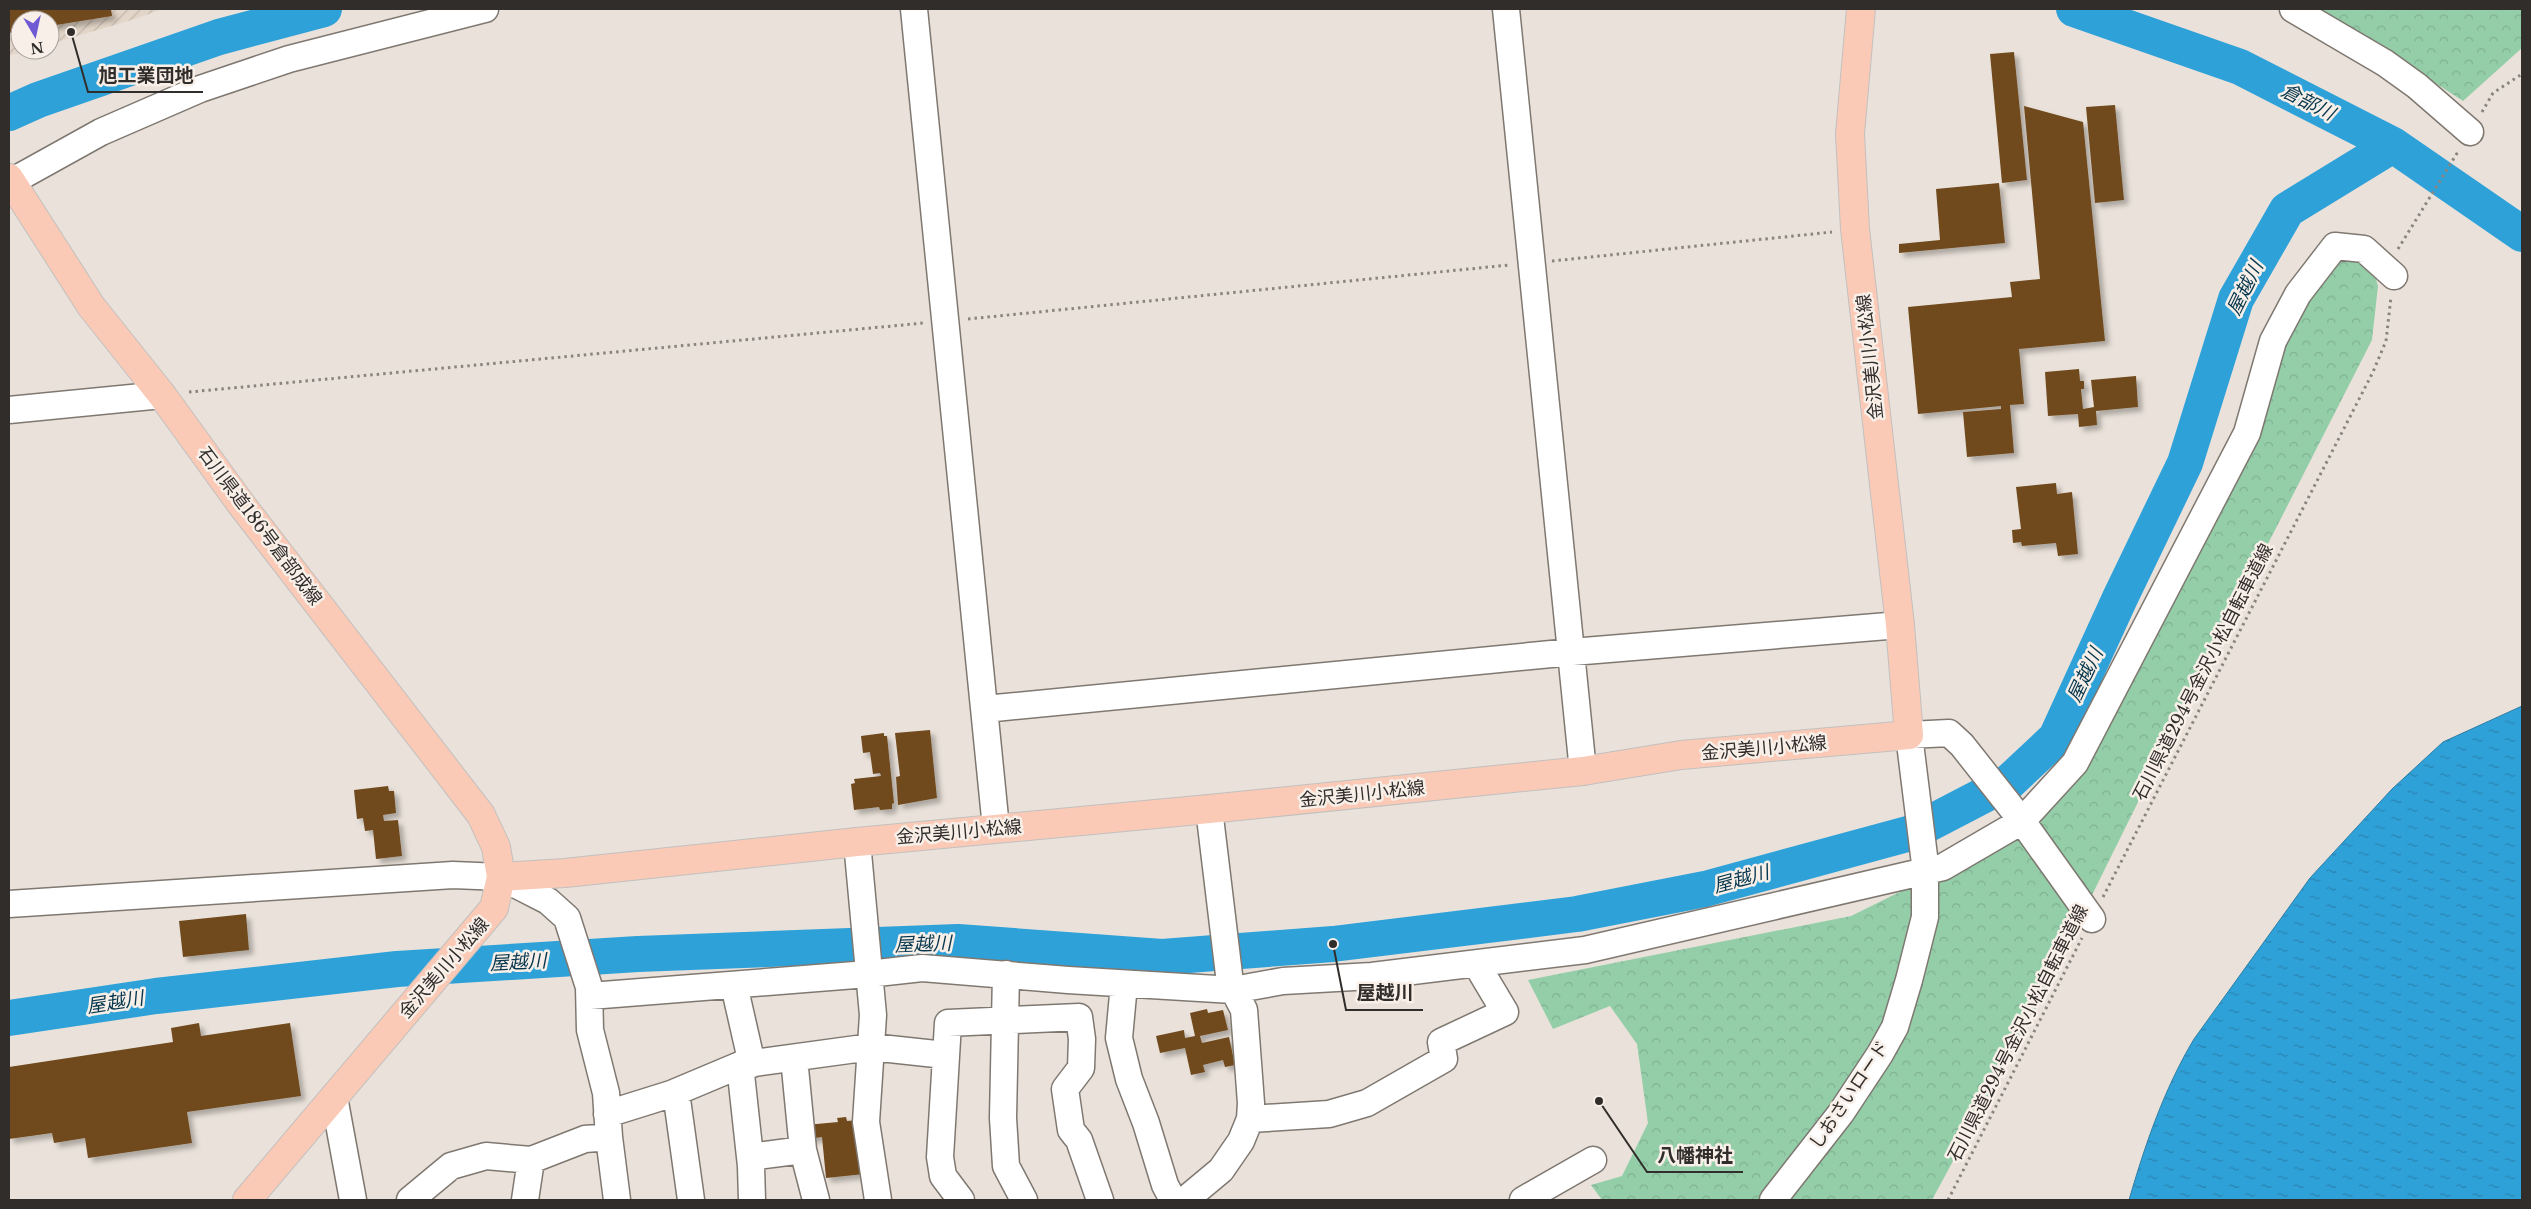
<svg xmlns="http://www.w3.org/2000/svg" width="2531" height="1209" viewBox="0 0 2531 1209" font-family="'Libre Baskerville','Noto Sans JP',serif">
<defs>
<pattern id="industrial-furrows" width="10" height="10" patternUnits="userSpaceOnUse" patternTransform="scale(1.25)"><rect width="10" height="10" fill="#e3d6c8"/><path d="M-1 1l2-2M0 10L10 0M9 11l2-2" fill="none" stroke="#c3b8ac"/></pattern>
<pattern id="forest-crowns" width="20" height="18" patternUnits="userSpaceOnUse" patternTransform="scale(1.25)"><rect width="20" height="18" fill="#94cea9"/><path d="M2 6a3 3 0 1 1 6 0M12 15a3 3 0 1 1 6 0" fill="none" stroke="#80b192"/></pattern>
<pattern id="water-ripples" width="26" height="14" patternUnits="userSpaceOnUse" patternTransform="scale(1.25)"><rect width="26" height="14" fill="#2fa1d9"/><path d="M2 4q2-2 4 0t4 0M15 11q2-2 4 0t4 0" fill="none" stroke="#2884b0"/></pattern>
<filter id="shadow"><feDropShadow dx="4.5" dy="4.5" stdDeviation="2.5" flood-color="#0004"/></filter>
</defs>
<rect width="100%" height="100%" fill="#eae2da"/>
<path fill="url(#industrial-furrows)" d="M9,9H163L135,19L50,44V20H20V50H28L9,56Z"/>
<path fill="url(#forest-crowns)" d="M2321,9H2522V48L2463,101Z
M2337,255L2371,262L2378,286L2372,340L2201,675L2038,1004L1932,1200H1602L1591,1185L1622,1176L1648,1123L1637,1044L1610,1006L1553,1029L1528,980L1851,916L2007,839L2082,768L2285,337Z"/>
<path fill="url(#water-ripples)" stroke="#2f7ea4" d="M2522,706V1200H2129C2145,1145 2164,1089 2194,1039L2310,878L2392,789L2443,742Z"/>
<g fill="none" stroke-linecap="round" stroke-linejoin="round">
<path stroke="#2fa1d9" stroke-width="36" d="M2074,9L2240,67L2393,145L2522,234
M9,113L38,100L219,37L324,9
M9,1018L156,996L397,969L638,954L958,942L1162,957L1333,944L1577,914L1705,889L1911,833L2009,782L2056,738L2120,598L2185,463L2236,299L2287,210L2393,145"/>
</g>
<path fill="#6f4a1f" filter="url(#shadow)" d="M9,9H111L112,16L50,26V20H20V31L9,33Z
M2014,52L2027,180L2002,183L1990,54Z
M2115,105L2124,200L2095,203L2086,107Z
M2024,106L2083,122L2105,341L2019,349L2024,404L2010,405L2014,453L1967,457L1963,412L2001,409V406L1918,414L1908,307L2012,297L2010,282L2040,279Z
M1999,183L2005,243L1899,253V244L1940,240L1936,189Z
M2079,369L2080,381H2084V389H2081L2083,409L2094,407L2091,380L2136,376L2138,407L2096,411L2097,425L2079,427L2078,414L2048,416L2045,372Z
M2056,483L2057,494L2072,492L2078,554L2058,556L2056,543L2022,546L2021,542L2013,543L2012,530L2021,529L2016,487Z
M930,730L937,798L898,805L896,777L900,776L895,733Z
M884,733V736H887L894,803L892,804V809L880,810L879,807L854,810L851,784L855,783L854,779L881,776L880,773L873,774L870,752L863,753L861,736Z
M388,786L389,791H394L396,813L383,815L384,821L398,820L402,856L376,859L373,830L365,831L363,818L357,819L354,790Z
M246,914L249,950L183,957L179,921Z
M1207,1009L1208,1013L1223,1010L1228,1030L1200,1036L1202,1043L1229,1037L1235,1065L1225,1067L1223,1060L1203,1065L1205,1072L1191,1075L1185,1048L1160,1053L1156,1036L1184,1030L1185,1038L1195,1036L1190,1013Z
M199,1023L201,1036L290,1023L301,1096L187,1112L192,1143L88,1158L85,1138L54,1143L52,1133L9,1139V1067L173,1042L171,1028Z
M846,1117L847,1121L859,1120L864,1174L826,1178L822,1137L808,1139L806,1125L838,1122L837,1118Z"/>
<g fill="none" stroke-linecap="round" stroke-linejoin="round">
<defs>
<path id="minor" d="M914,9L996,828
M1506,9L1583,771
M2293,9L2385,63L2417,86L2470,132
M9,183L101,132L200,89L289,59L485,9
M9,410L162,395
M985,709L1572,652L1900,625
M857,842L873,1015L866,1122L878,1200
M9,904L453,875L501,877L548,901L567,918L589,987L590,1030L606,1093L609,1137L617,1200
M1006,974L1003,1118L1006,1166L1024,1200
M1124,984L1119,1038L1129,1079L1146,1123L1165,1185L1173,1200
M734,985L752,1064
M590,996L868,974L922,968L1068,980L1233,990L1283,981L1372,976L1585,950L1943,867L2022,821L2075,763L2247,433L2273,341L2298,294L2335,246L2364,249L2394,276
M794,1058L803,1150L816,1200
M740,1065L751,1166L752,1200
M676,1092L691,1200
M334,1097L353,1200
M607,1114L671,1094L740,1065L871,1047L945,1055
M1250,1119L1329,1114L1367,1103L1444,1059L1441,1042L1505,1012L1477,965
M750,1157L803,1150
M410,1200L451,1166L486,1156L531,1160L585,1139L609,1137
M525,1200L531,1160
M961,1200L943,1176L940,1157L948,1023L1079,1017L1082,1039L1081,1068L1065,1089L1071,1130L1079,1140L1100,1200
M1185,1200L1221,1170L1241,1141L1250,1119L1251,1103L1244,1010L1230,983L1209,809
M1523,1200L1593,1160
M1773,1200L1841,1113L1880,1054L1895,1027L1909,980L1925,917V864L1909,735L1949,733L1962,745L2022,821L2092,919"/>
<path id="major" d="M9,178L91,306L162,395L241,504L481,815L496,847L501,877L494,908L247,1200
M501,877L565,873L857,842L1209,809L1583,771L1681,755L1909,735L1900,625L1855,229L1850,134L1861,9"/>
</defs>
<use href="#minor" stroke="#7f7871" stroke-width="29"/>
<use href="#major" stroke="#c1c0bf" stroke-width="30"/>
<path stroke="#8a847f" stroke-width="3" stroke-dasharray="2.5 4" stroke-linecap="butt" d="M2482,112L2493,93L2522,74
M2398,249L2459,150
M1552,261L1832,232
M968,319L1509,265
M189,392L924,323
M2103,897L2373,372L2386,341L2391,297
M1948,1200L2082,938"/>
<use href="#minor" stroke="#fff" stroke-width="26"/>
<use href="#major" stroke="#fbcab6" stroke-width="28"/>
</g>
<g text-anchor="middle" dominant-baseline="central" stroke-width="5" stroke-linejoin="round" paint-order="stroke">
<g font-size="18" fill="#302d2a" stroke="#f7efe8">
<text transform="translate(1870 357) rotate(-96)">金沢美川小松線</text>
<text transform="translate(260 526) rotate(53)">石川県道186号倉部成線</text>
<text transform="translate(2203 672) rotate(-63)">石川県道294号金沢小松自転車道線</text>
<text transform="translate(1764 748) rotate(-5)">金沢美川小松線</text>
<text transform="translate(1362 794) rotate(-6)">金沢美川小松線</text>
<text transform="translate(959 832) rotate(-5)">金沢美川小松線</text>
<text transform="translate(444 968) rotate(-49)">金沢美川小松線</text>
<text transform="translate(2018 1033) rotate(-63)">石川県道294号金沢小松自転車道線</text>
<text transform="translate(1849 1095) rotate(-56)">しおさいロード</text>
</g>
<g font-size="19" font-style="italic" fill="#07374e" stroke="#f7efe8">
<text transform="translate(2308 102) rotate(27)">倉部川</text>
<text transform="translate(2245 288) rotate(-64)">屋越川</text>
<text transform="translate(2085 675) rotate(-65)">屋越川</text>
<text transform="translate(1741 879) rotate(-15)">屋越川</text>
<text transform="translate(923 944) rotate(-2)">屋越川</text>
<text transform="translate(518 962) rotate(-3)">屋越川</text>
<text transform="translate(115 1002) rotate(-9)">屋越川</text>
</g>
</g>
<path fill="none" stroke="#302d2a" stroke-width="2" d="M71 32L88 92H203M1333 944L1346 1010H1423M1599 1101L1647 1172H1743"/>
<g fill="#302d2a" stroke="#f7efe8" stroke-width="2">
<circle cx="71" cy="32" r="5"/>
<circle cx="1333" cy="944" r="5"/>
<circle cx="1599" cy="1101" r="5"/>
</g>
<g font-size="19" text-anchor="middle" font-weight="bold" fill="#302d2a" stroke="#f7efe8" stroke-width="5" stroke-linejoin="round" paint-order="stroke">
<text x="146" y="82">旭工業団地</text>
<text x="1385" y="999">屋越川</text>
<text x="1695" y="1162">八幡神社</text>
</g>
<rect width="2531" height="1209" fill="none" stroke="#302d2a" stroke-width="20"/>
<g transform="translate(35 35) rotate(171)"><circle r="24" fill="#f7efe8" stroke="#a7a19c"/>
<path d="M0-4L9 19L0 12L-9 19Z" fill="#705ad4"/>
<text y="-8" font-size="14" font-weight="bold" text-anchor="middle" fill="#302d2a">N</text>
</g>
</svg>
